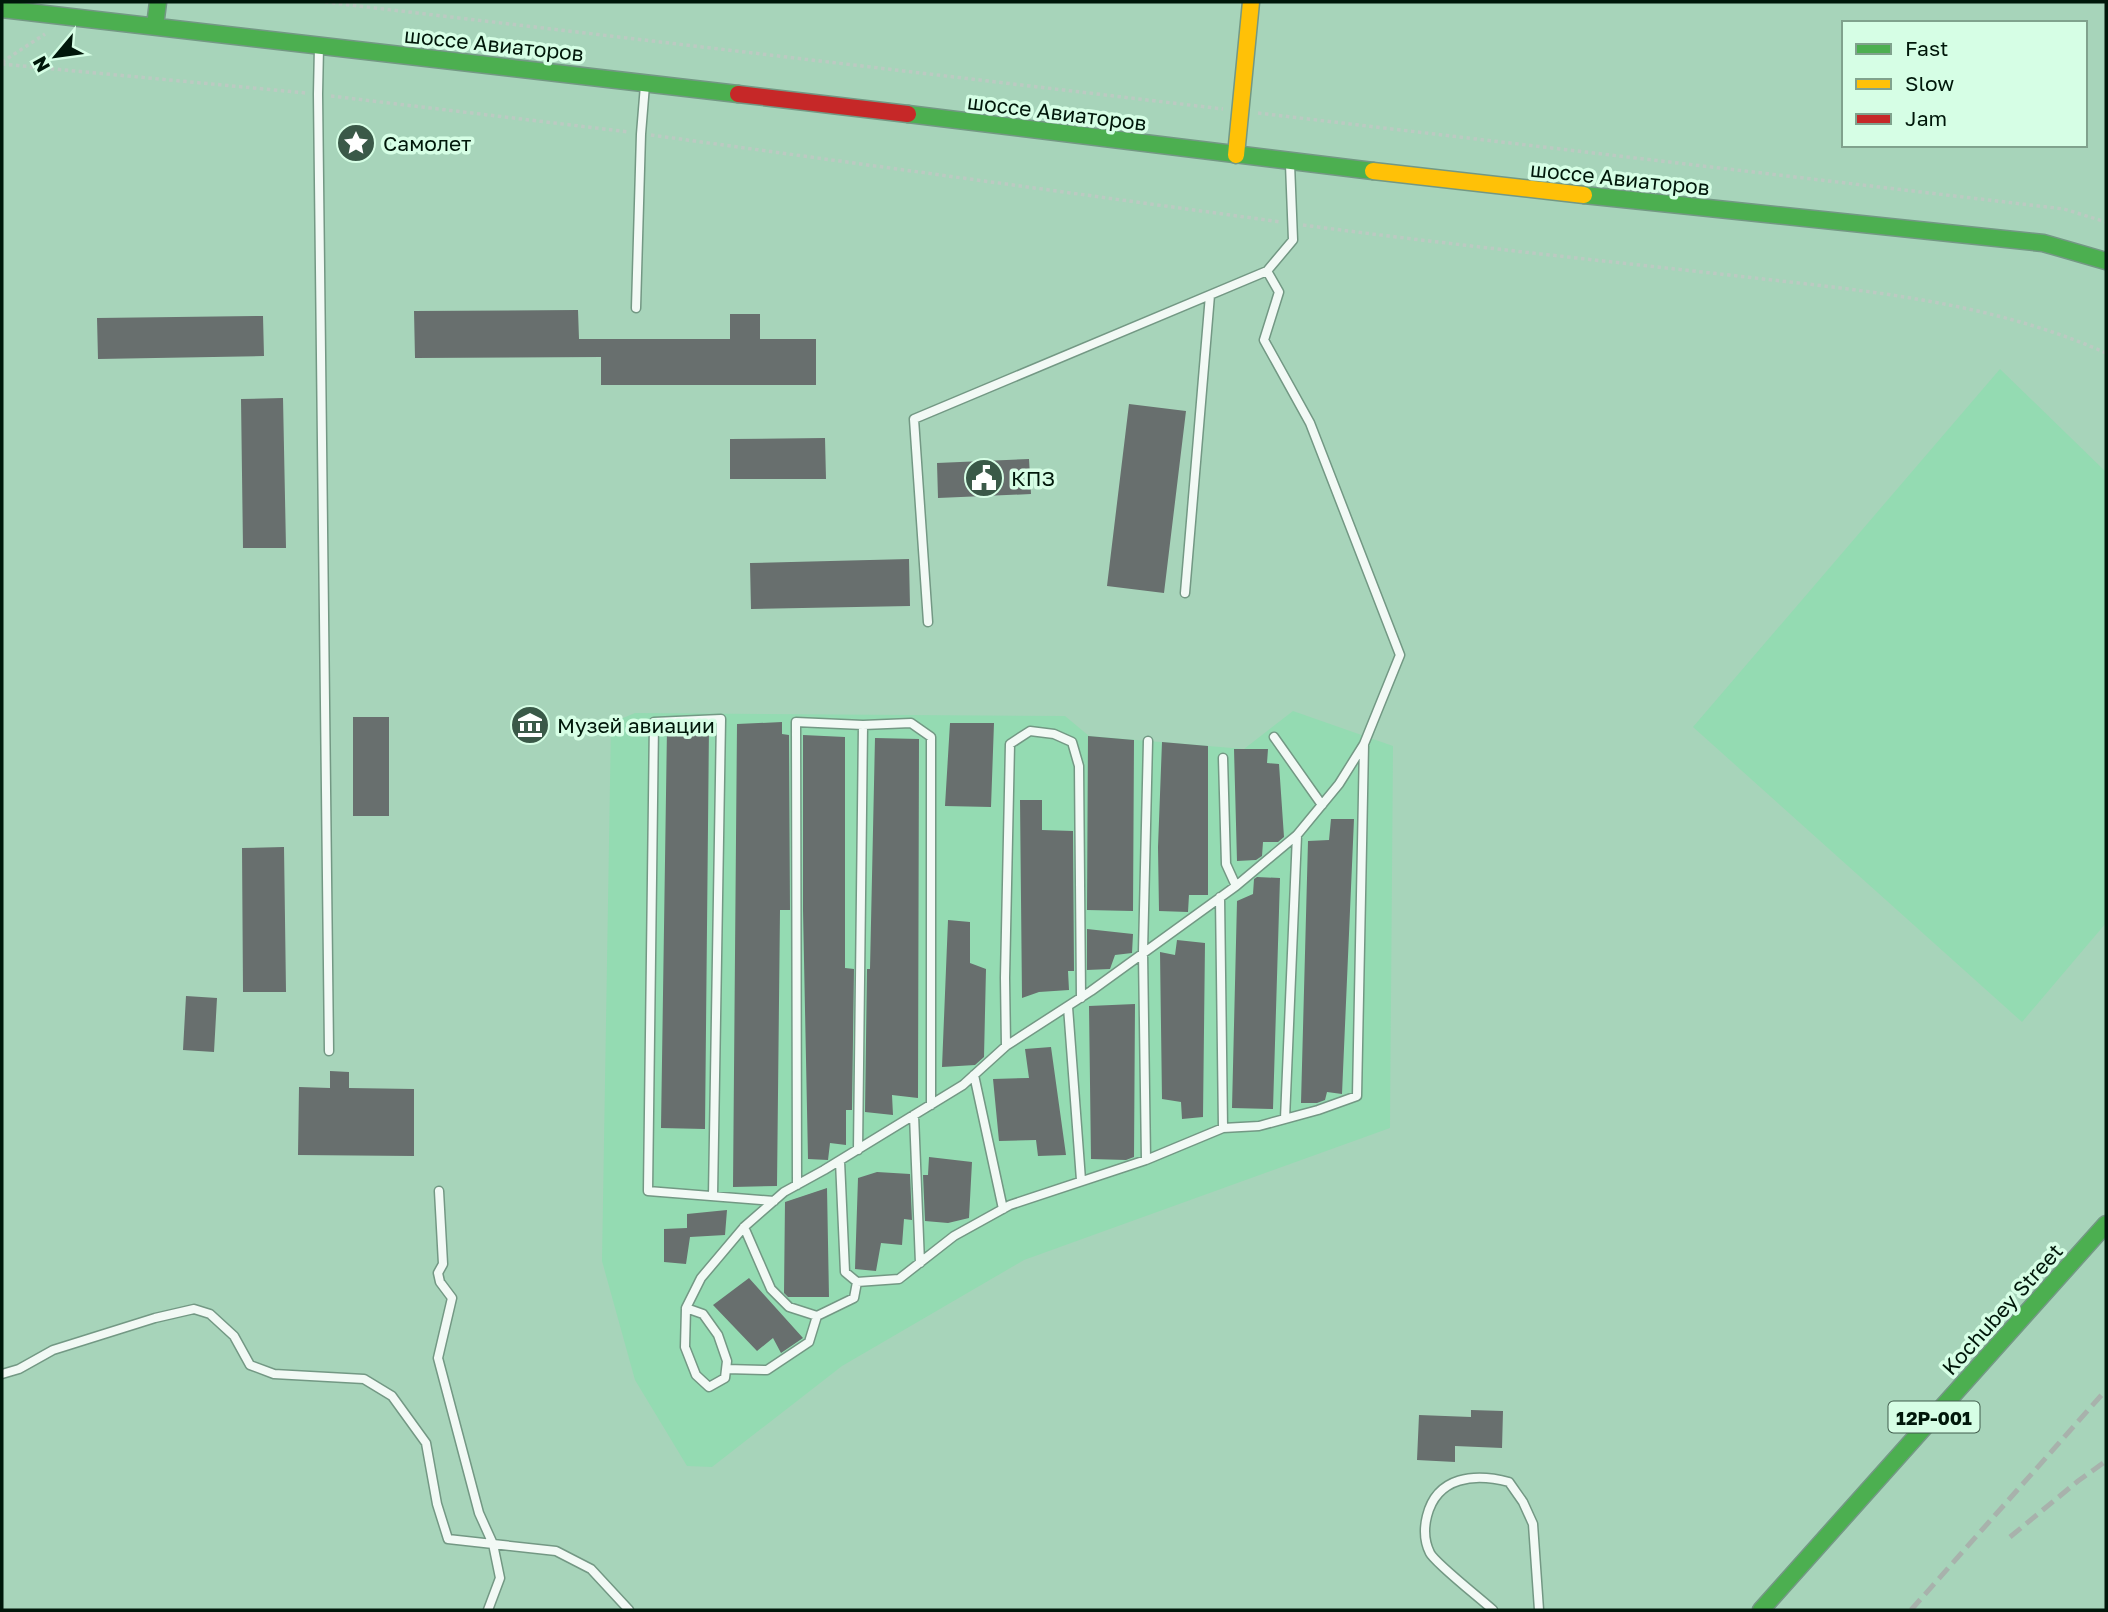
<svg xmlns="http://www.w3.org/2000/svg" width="2108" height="1612" viewBox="0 0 2108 1612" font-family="'Golos Text',sans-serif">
<rect width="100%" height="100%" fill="#a7d4ba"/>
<path fill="#94dbb2" d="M2000,369L2106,472V923L2022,1022L1693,727Z
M1293,711L1393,746L1390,1128L1024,1260L842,1366L712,1467L687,1466L635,1380L602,1261L611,723L635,713L1065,716L1089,736L1244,749Z"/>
<path fill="#686f6e" d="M578,310L579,339H730V314H760V339H816V385H601V357L415,358L414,311Z
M263,316L264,356L98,359L97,318Z
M283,398L286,548H243L241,399Z
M1129,404L1186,411L1164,593L1107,586Z
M825,438L826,479H730V439Z
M1029,459L1031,494L938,498L937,463Z
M909,559L910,606L751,609L750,563Z
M353,717H389V816H353Z
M782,722V734L789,735L790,910H780L777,1186L733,1187L737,724Z
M950,723H994L991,807L945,806Z
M709,726L705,1129L661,1128L667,728Z
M803,735L845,737V968L854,969L852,1110H846V1145L830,1143L828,1160L808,1159L803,910Z
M1088,736L1134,740L1133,911L1087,910Z
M875,738L919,739L918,1098L892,1095L893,1115L865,1112L867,969H870Z
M1162,742L1208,746V895H1189L1188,912L1159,911L1158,847Z
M1234,749H1268L1267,763L1279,764L1284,837L1278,842H1263L1262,856L1256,860L1237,861Z
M1020,800H1042V830L1073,831L1074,971H1068L1069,990L1039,992L1022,998Z
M1331,819H1354L1342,1094L1327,1092L1325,1100L1317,1103H1301L1308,841L1329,840Z
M284,847L286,992H243L242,848Z
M1257,877L1280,878L1273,1109L1232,1108L1237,901L1253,894L1254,879Z
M948,920L970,922V963L986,969L984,1057L975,1065L942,1067Z
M1087,929L1133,934L1132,953L1115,955L1110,969L1087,970Z
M1177,940L1205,943L1203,1117L1182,1119L1181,1102L1162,1099L1160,952L1175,955Z
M186,996L217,998L214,1052L183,1050Z
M1135,1004L1134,1157L1126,1160L1091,1159L1089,1006Z
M1051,1047L1066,1155L1038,1156L1036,1140L999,1141L993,1079L1029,1078L1025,1049Z
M330,1071L349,1072V1088L414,1089V1156L298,1155L299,1087L330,1088Z
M929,1157L972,1162L969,1218L948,1223L925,1221L923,1175H928Z
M877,1172L910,1174L912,1220L904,1219L902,1245L881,1243L876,1271L855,1269L858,1178Z
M827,1188L829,1297H788L784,1293L785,1202Z
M727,1210L725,1235L690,1237L686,1264L664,1262V1229L687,1228V1214Z
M749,1278L803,1338L781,1353L773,1338L757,1351L713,1305Z
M1471,1410L1503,1411L1502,1448L1455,1446V1462L1417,1460L1419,1415L1471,1417Z"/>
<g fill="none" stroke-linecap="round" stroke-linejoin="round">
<defs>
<path id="lane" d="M319,46L318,94L329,1051
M636,308L641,134L645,85
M1185,593L1210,295
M928,622L914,419L1267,271
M863,725L911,723L931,737V1105
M1274,737L1322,805
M1223,758L1226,864L1236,886
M1220,897L1223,1128
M1068,1007L1081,1180
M1006,1046L1005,978L1010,744L1030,731L1054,734L1072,742L1079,766L1081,998
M974,1075L1003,1209
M914,1115L920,1263
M1285,1119L1297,835
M1146,1160L1143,952L1148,741
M840,1161L845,1272L857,1282
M797,1185L796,722L863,725L858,1150
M439,1191L443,1264L438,1273L440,1282L452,1298L438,1358L479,1513L493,1544
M713,1196L721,719L654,722L648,1191L774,1201
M744,1227L771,1289L789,1307L817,1316
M686,1308L703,1314L718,1335L727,1361L725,1378L709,1387L696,1375L685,1347L686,1308L701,1278L744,1227L784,1192L824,1170L963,1085L1006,1046L1091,991L1236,886L1297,835L1339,784L1364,744L1400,655L1310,423L1264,340L1279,292L1267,271L1293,240L1290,164
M726,1369L767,1370L809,1342L817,1316L854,1298L857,1282L899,1279L954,1236L1010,1205L1146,1160L1223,1128L1259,1126L1318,1110L1357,1096L1364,744
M2,1374L19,1369L53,1350L155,1318L194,1309L210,1314L234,1336L250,1365L274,1374L364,1379L392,1396L426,1443L437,1504L448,1539L493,1544
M488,1610L500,1578L493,1544L556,1551L591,1569L629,1610
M1493,1610C1481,1599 1435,1563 1430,1553C1424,1541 1424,1528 1427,1516C1437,1476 1475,1473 1509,1482L1523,1502L1533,1524L1539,1610"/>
<path id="fast" d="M2,9L738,94
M155,26L158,2
M908,114L1373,171
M1584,195L2043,243L2106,261
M1761,1610L2106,1224"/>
<path id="slow" d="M1236,155L1251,2
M1373,171L1584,195"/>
<path id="jam" d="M738,94L908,114"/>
</defs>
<use href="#lane" stroke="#739884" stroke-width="11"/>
<use href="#fast" stroke="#739884" stroke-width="19"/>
<use href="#slow" stroke="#739884" stroke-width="19"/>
<use href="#jam" stroke="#739884" stroke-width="19"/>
<path stroke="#bccac2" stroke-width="3.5" stroke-dasharray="3.5 3.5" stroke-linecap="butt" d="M325,2L1223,109
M2,62L45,34
M2,64L306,93
M331,96L629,132
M1258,113L2064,209L2106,222
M651,135L1281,222
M1303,225C1445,244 1587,259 1729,275C1856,290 1988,300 2106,353"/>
<use href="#lane" stroke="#f2f9f5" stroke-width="8"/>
<use href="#fast" stroke="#4caf50" stroke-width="16"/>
<use href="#slow" stroke="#ffc107" stroke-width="16"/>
<use href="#jam" stroke="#c62828" stroke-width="16"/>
<path stroke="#a8b2ac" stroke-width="5" stroke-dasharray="14 7" stroke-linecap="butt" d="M2010,1537L2078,1481L2106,1461
M1911,1610L2106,1390"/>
</g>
<defs>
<symbol id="sight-disc" viewBox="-11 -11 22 22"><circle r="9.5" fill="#3a5948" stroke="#d6fee5"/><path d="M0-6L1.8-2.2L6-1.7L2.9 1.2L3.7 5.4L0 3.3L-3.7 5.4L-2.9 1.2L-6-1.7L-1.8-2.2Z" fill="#fff"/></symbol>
<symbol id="civic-disc" viewBox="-11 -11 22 22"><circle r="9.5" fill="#3a5948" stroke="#d6fee5"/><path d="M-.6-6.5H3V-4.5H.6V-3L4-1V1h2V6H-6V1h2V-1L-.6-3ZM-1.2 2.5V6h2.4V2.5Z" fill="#fff"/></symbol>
<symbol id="museum-disc" viewBox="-11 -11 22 22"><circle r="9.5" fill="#3a5948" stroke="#d6fee5"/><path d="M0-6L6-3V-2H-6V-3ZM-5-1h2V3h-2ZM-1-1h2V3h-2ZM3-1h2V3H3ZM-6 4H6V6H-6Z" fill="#fff"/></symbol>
</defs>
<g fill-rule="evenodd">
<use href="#sight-disc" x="334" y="121" width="44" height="44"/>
<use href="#civic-disc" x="962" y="456" width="44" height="44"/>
<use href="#museum-disc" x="508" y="703" width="44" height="44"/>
</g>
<g text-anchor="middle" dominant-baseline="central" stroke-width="7" stroke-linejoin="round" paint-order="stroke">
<rect fill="#d6fee5" stroke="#405c4c" stroke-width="2" x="1888.5" y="1401.5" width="91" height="31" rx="5"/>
<g font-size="19" font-weight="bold" fill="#00170a">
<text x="1934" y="1417">12Р-001</text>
</g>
<g font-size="21" fill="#00170a" stroke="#d6fee5">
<text transform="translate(494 44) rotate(6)">шоссе Авиаторов</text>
<text transform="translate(1057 112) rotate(7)">шоссе Авиаторов</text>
<text transform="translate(1620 178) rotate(6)">шоссе Авиаторов</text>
<text transform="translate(2002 1309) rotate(-48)">Kochubey Street</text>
</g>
<g font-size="21" fill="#00170a" stroke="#d6fee5" text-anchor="start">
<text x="383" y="143">Самолет</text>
<text x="1011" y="478">КПЗ</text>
<text x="557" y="725">Музей авиации</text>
</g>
</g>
<rect width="2108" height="1612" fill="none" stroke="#00170a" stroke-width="7"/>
<rect x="1842" y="21" width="245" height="126" fill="#d6fee5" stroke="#80a28d" stroke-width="2"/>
<rect x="1856" y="44" width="35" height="10" fill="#4caf50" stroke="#80a28d" stroke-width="2"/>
<text x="1905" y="56" font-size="21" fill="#00170a">Fast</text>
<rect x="1856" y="79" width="35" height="10" fill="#ffc107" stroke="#80a28d" stroke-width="2"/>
<text x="1905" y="91" font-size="21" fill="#00170a">Slow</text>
<rect x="1856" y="114" width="35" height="10" fill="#c62828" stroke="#80a28d" stroke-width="2"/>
<text x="1905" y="126" font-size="21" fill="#00170a">Jam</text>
<g transform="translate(56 56) rotate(241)" stroke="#d6fee5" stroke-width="5" paint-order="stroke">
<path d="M0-5L12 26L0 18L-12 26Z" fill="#00170a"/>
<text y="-10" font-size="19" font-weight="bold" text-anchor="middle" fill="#00170a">N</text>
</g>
</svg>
